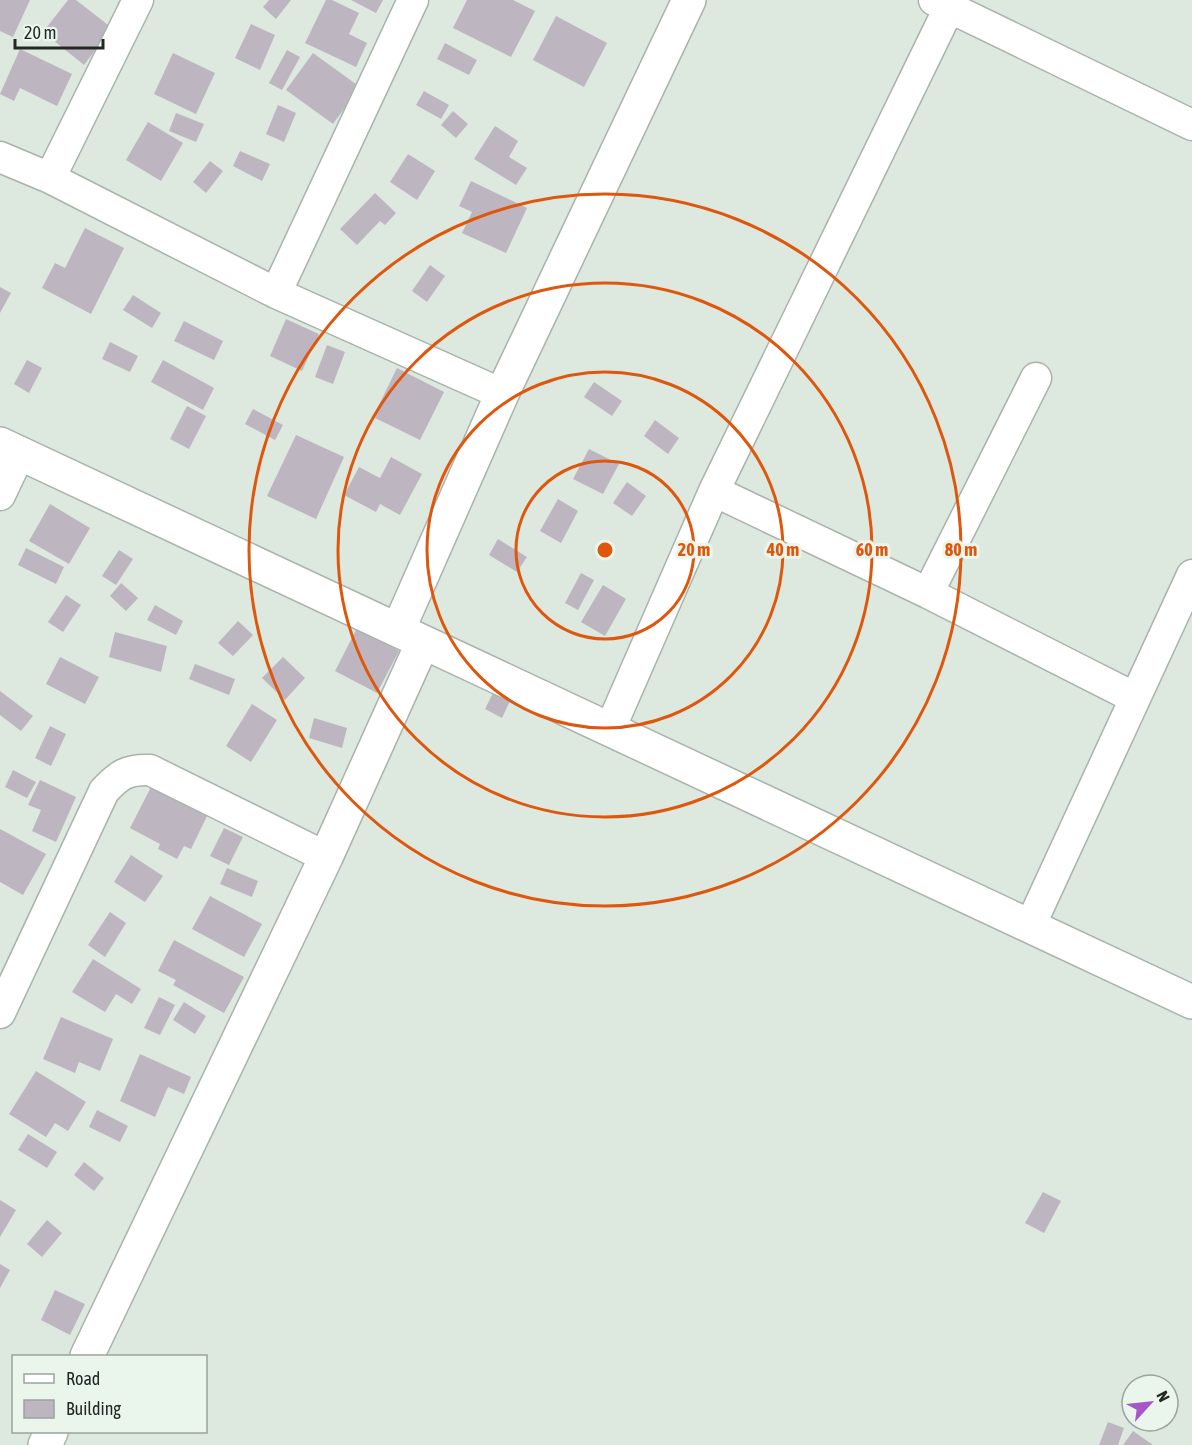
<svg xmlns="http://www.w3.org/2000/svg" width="1192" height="1445" viewBox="0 0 1192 1445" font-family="'Asap Condensed',sans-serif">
<rect width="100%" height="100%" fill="#dde8df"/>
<path fill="#bdb6c1" d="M0,0H30L13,37L0,31Z
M68,0H76L112,28L84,65L43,32Z
M269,0H291L276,19L263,7Z
M326,0H332L359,13L349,34L367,43L356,67L305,43Z
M351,0H383L376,13Z
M467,0H513L535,11L511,57L453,28Z
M556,16L607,43L584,87L533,60Z
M251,24L275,35L260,70L235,58Z
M445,43L477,60L469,75L437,59Z
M20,49L72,74L57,106L20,88L14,101L0,94Z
M287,50L300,57L282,90L269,83Z
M173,53L215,73L196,114L154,94Z
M313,53L360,87L333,124L286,90Z
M424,91L449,105L441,119L416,105Z
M278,105L296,113L284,142L266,134Z
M453,111L468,124L456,138L441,125Z
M176,113L204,124L196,142L169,131Z
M148,122L183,143L161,181L126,160Z
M495,126L518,141L509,157L527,168L516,185L474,159Z
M240,151L270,164L262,181L233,166Z
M408,154L435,171L417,200L390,182Z
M210,161L223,171L206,193L193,182Z
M471,181L527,208L506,253L462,233L472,212L459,206Z
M375,193L396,213L385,225L380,221L357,245L340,229Z
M85,228L124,248L91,314L42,288L55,263L65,268Z
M430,265L445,276L427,302L412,291Z
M0,287L11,293L0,313Z
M133,295L161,313L152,328L123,310Z
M286,319L319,334L302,371L270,356Z
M184,321L223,341L214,360L174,341Z
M110,342L138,356L130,372L102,359Z
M327,345L345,352L333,384L315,377Z
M27,360L42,368L29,393L14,384Z
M163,360L214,388L203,410L151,382Z
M397,368L444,392L420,440L373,417Z
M594,382L622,401L612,416L584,397Z
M187,406L206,416L189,449L170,439Z
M253,409L283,425L275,440L245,424Z
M655,420L679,438L668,454L644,436Z
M296,435L344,457L316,519L267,496Z
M589,449L619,464L603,494L573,479Z
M391,457L422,474L400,515L380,504L376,512L344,495L359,467L380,478Z
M627,482L646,496L632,516L613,503Z
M558,499L578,511L561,543L540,531Z
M50,504L90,528L69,564L29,541Z
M498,539L527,557L517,572L489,555Z
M26,548L64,567L56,584L18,565Z
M119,550L133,559L116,585L102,576Z
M581,573L594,580L578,610L565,603Z
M121,583L138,598L126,611L110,596Z
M603,585L626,599L605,636L581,622Z
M66,595L81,605L63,632L48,622Z
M155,605L183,621L176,635L147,620Z
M238,621L253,635L233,656L218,643Z
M357,628L399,651L377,693L335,671Z
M115,632L167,646L161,672L109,657Z
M60,657L99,677L85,704L46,684Z
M283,657L305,678L285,700L262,678Z
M195,664L235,679L229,695L189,679Z
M0,691L33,716L21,731L0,715Z
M493,693L510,701L502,718L485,709Z
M252,704L277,720L251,762L226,746Z
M314,718L347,728L342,748L309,738Z
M50,726L66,734L51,766L35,758Z
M13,770L36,782L27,798L5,787Z
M40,780L76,797L56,842L32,831L41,810L28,805Z
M151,787L207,816L191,849L184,846L177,859L158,849L160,844L130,828Z
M224,828L243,837L229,865L210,856Z
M0,829L46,854L23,895L0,882Z
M131,855L163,876L145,902L114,882Z
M227,868L258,881L252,897L220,884Z
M210,896L262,924L244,957L192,929Z
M110,912L126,923L105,957L88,945Z
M174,940L244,977L224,1013L173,985L176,980L158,971Z
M93,959L141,989L132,1004L116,994L105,1012L72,992Z
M159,997L175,1005L160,1035L144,1028Z
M184,1002L206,1016L195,1034L173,1020Z
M61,1017L113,1039L100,1071L79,1062L75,1073L43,1059Z
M140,1054L191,1077L184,1094L168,1087L155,1117L120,1101Z
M36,1071L86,1102L68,1131L55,1123L46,1137L9,1114Z
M97,1110L128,1126L120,1142L89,1127Z
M28,1134L57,1152L47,1168L18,1150Z
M84,1162L104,1178L94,1191L74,1175Z
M1043,1192L1061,1201L1044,1233L1025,1223Z
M0,1200L16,1210L0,1237Z
M47,1220L62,1233L42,1257L27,1244Z
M0,1264L10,1270L0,1288Z
M55,1290L85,1304L70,1335L41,1320Z
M1108,1422L1124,1428L1118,1445H1099Z
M1133,1431L1153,1445H1123Z"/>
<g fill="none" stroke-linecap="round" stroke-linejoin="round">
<defs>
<path id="street" d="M934,0L1192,125
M0,157L50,178L276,293L502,394
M50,178L138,0
M276,293L413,0
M714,491L928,593L1135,698
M0,495L20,453
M928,593L1036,378
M610,729L714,491L949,8
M1030,926L1192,575
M0,1013L104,791C119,775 127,769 150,770L326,857"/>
<path id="secondary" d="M0,444L1192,1002
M398,630L502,394L689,0
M87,1356L326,857L423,642
M45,1445L51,1432"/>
</defs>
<use href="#street" stroke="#a9b3ab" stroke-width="33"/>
<use href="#secondary" stroke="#a9b3ab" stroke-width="36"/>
<use href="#street" stroke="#fff" stroke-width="30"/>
<use href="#secondary" stroke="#fff" stroke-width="33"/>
</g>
<g fill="none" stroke="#de570d" stroke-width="3">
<circle cx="605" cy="550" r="89"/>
<circle cx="605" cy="550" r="178"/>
<circle cx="605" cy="550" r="267"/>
<circle cx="605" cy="550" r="356"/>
</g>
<circle cx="605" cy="550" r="9" fill="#de570d" stroke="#eaf5ec" stroke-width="3"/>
<g font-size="18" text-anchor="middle" font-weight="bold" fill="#de570d" stroke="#eaf5ec" stroke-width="6" stroke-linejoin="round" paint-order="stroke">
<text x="694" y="556">20 m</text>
<text x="783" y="556">40 m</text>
<text x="872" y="556">60 m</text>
<text x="961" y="556">80 m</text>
</g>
<rect x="12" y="1355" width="195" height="78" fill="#eaf5ec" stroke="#9ba39c" stroke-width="1.5"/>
<rect x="24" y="1374" width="30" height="9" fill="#ffffff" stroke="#9ba39c" stroke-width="1.5"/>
<text x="66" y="1385" font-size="18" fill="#242825">Road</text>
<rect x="24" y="1400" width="30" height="18" fill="#bdb6c1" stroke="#9ba39c" stroke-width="1.5"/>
<text x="66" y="1415" font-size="18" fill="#242825">Building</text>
<g transform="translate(1150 1403) rotate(63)"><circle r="28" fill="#eaf5ec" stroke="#9ba39c" stroke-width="1.5"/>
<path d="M0-4.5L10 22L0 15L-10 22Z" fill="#a656c7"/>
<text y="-9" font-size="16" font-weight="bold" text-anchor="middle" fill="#242825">N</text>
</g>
<path d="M15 39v9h88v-9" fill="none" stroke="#242825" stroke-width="3"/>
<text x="24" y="39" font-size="18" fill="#242825" stroke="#eaf5ec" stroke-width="4.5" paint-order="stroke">20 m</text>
</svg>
